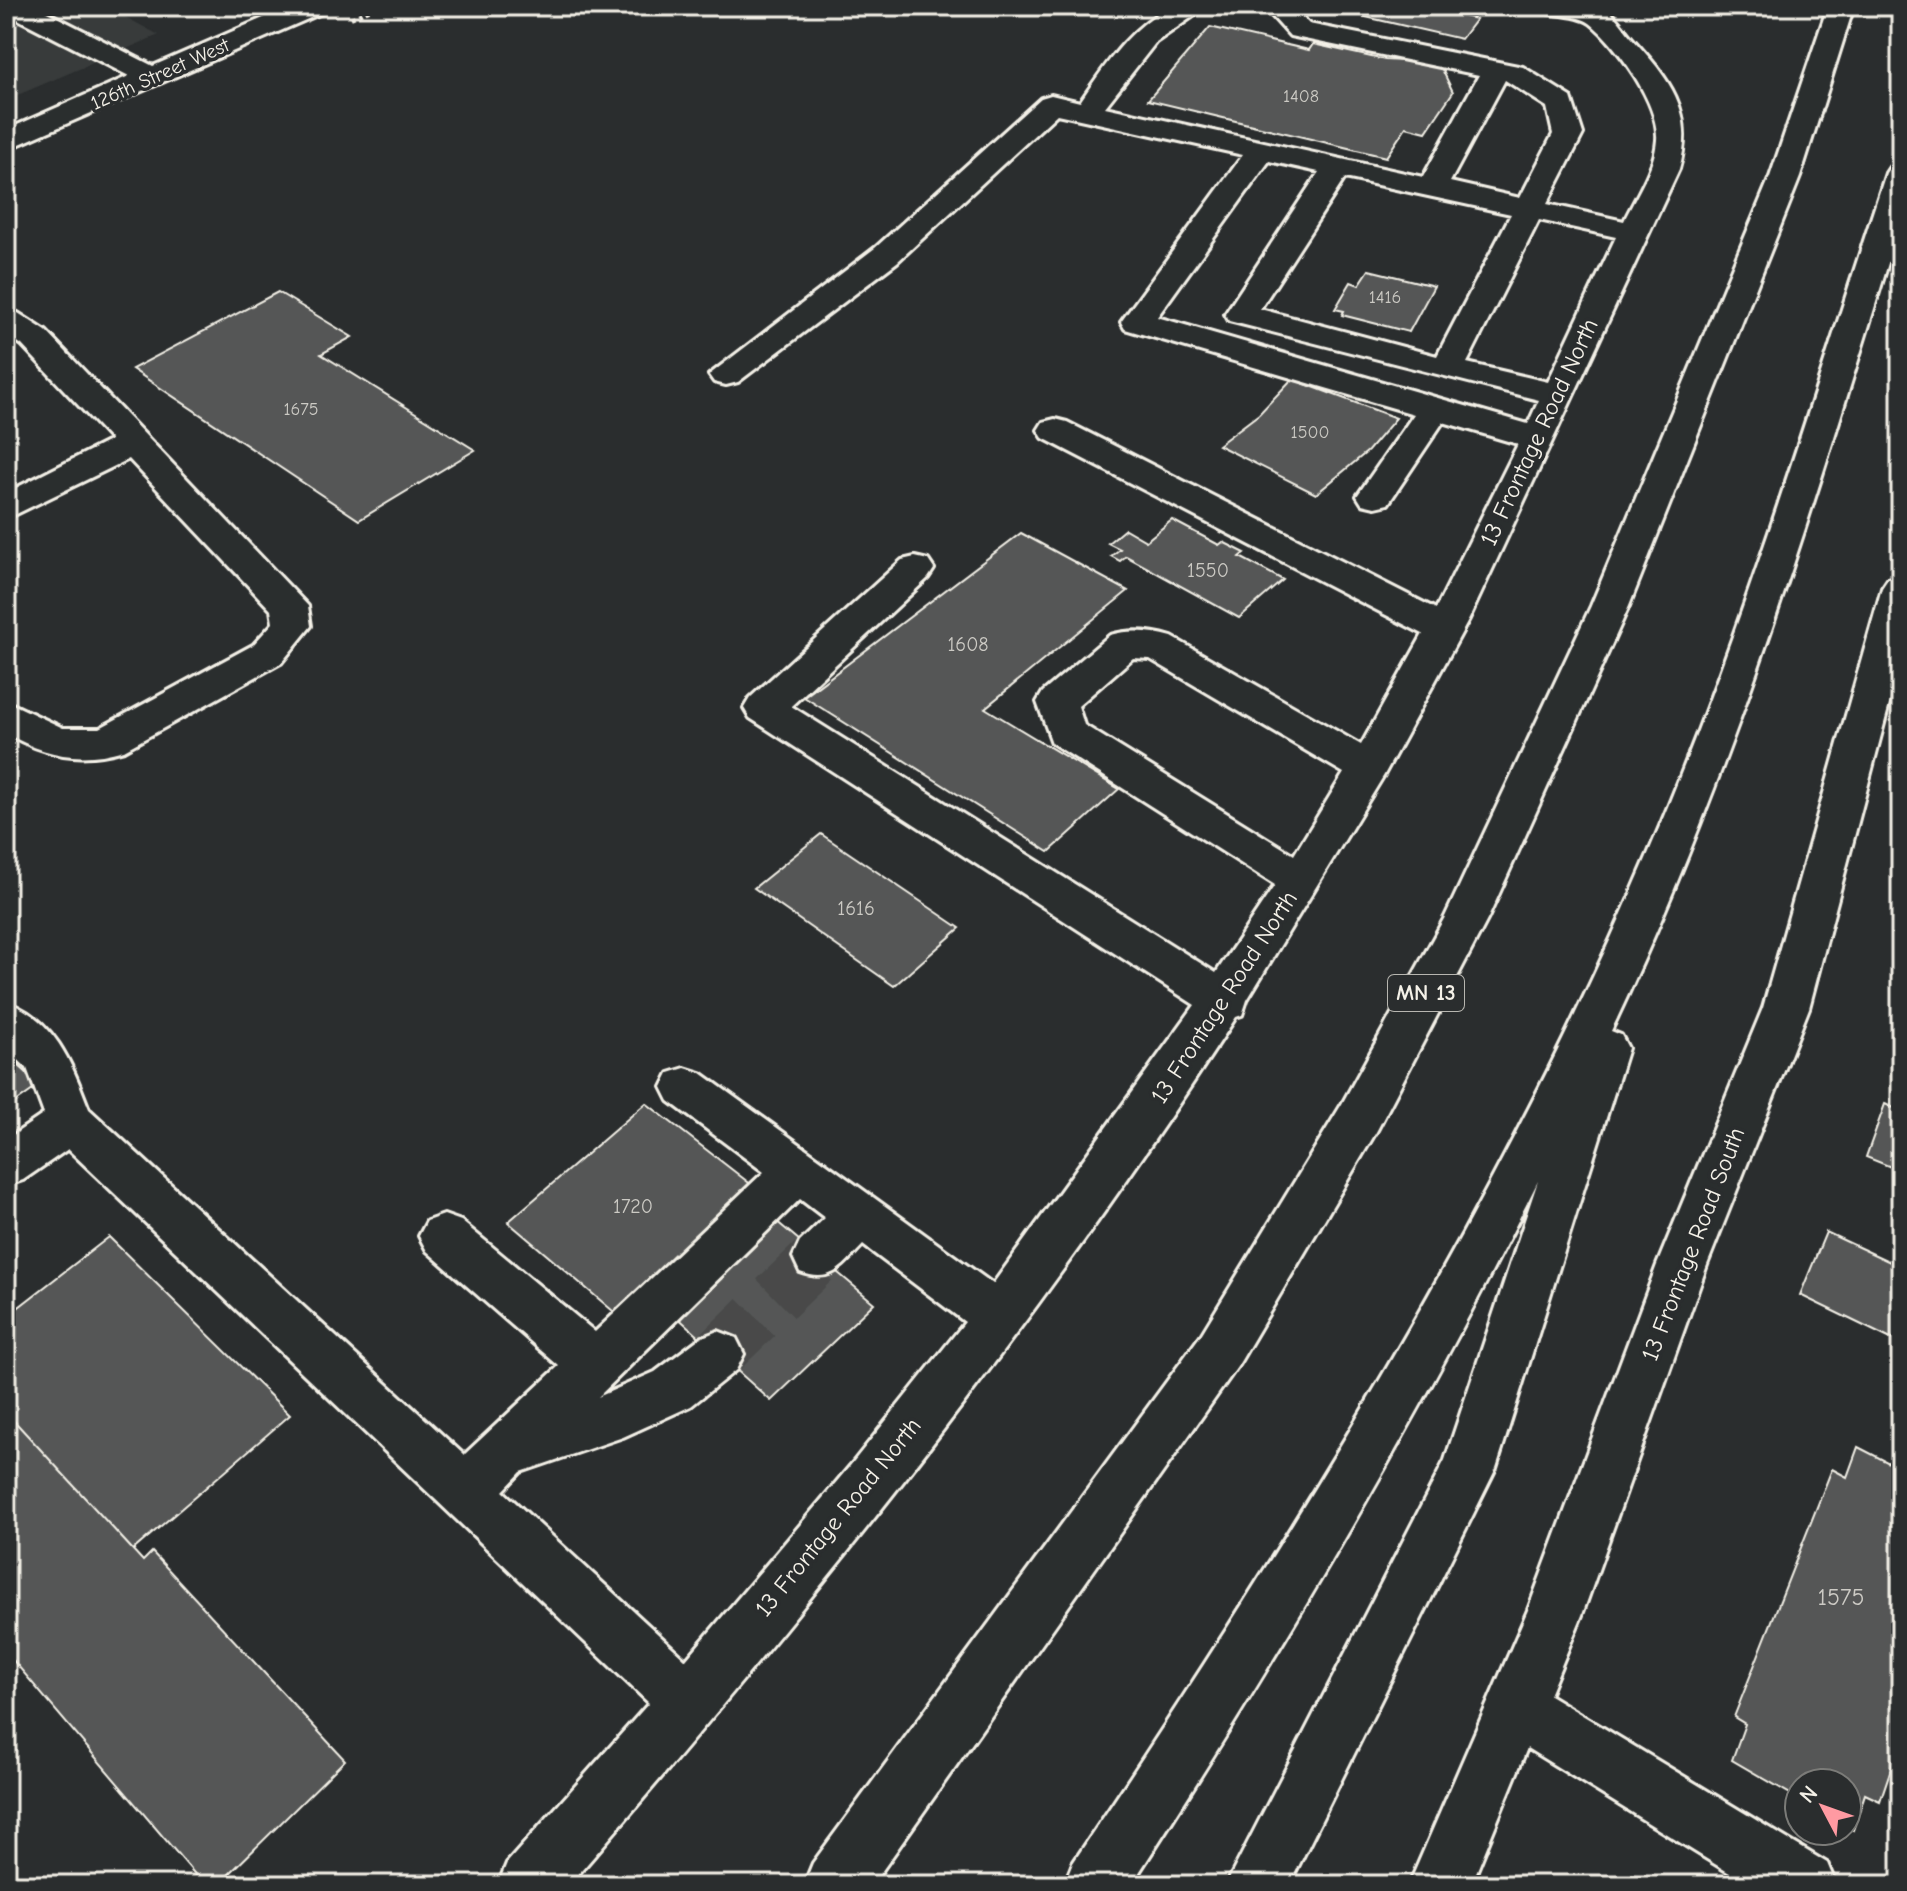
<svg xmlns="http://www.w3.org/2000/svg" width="1907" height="1891" viewBox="0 0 1907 1891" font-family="'Comic Neue',sans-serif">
<rect width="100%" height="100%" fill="#2a2d2e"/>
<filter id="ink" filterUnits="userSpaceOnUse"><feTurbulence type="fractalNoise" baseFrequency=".0125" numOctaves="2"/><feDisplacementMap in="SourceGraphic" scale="16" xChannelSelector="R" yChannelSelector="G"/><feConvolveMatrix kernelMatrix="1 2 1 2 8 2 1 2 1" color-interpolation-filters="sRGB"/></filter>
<g filter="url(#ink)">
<path fill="#373a3a" d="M6,6H105L159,35L6,100Z"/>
<path fill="#555756" stroke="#f4f1e8" stroke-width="2" d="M1359,6H1421L1476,19L1461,39L1353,14Z
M1210,27L1309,50L1313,44L1385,60L1439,63L1453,92L1426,132L1406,127L1386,157L1148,100Z
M1369,270L1434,286L1409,332L1342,315L1344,311L1335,309L1351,282L1359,285Z
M278,292L352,337L321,354L475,450L359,520L132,369Z
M1292,379L1396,418L1368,451L1316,494L1218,445L1259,414Z
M1172,520L1219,545L1223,542L1245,553L1240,557L1283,580L1239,618L1126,556L1120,561L1111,556L1120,549L1108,543L1125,529L1146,541Z
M1021,533L1128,591L985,708L1119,789L1049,852L804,697Z
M821,834L960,928L894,986L754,888Z
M6,1054L40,1085L6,1109Z
M646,1103L757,1189L620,1317L508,1222Z
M1885,1104L1901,1111V1171L1866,1157Z
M769,1215L874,1303L771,1401L666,1307Z
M1826,1232L1901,1267V1318L1893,1340L1800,1295Z
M109,1237L290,1415L133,1550L6,1412V1317Z
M6,1412L143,1561L152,1552L345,1760L218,1885H204L6,1652Z
M1858,1447L1901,1469V1739L1880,1801L1865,1794L1853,1830L1847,1827V1783H1799V1799L1732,1760L1745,1724L1734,1717L1832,1469L1847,1477Z"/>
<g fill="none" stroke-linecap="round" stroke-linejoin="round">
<path stroke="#484a4a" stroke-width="53" stroke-dasharray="53 27" stroke-linecap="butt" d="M718,1354L818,1257"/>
<defs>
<path id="minor" d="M6,6H35L153,66L291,6H327L324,12L6,150V130L129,76L6,13Z
M1172,6H1208L1156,42L1105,107L1423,177L1479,75L1290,36L1263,6H1291L1309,24L1523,67L1571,97L1583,134L1547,204L1624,221C1636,196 1655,168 1657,140C1660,105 1617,44 1590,23C1579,15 1555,15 1541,12L1538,6C1558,6 1587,1 1606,10C1615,14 1624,29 1631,37C1669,79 1696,111 1679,169L1469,619L1384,775L1247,1000L1242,1015L1236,1017C1038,1324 808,1609 569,1885H498L507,1863L649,1703L68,1149L23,1180L6,1186V1140L44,1114L27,1068L6,1048V1002C55,1018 72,1065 89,1109L464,1455L559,1366L427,1251L419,1236L427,1221L444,1215L461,1221L595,1332L764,1172L669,1101L662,1087L669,1073L685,1068L701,1073L993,1284L1195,1005L750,718L744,708L750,698L902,560L915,557L928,560L934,569L928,578L791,706L1216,973L1275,885L1052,743L1037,702L1043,692L1110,635C1130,629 1152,631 1172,637L1361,745L1423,634L1043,438L1038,430L1043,422L1055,419L1067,422L1436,609L1518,444L1443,422L1388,504L1375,507L1362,504L1357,496L1414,414L1125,329L1121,322L1243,155L1057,114L897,262L738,382L726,385L714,382L709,375L875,248L1041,98L1051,95L1080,102C1105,66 1131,25 1172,6ZM1505,80L1547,107L1553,134L1520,198L1450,182ZM1269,161L1319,172L1225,314L1229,321L1539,400L1528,424L1157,317ZM1345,178L1511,214L1437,356L1260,309ZM1539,220L1616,237L1548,382L1467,363ZM1133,658L1150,659L1344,773L1294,855L1084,725L1078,706ZM800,1199L825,1218L800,1242L793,1257L800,1272C832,1284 841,1267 863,1245L965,1322L850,1466L686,1660L503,1491L521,1472L623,1437L691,1406L736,1370L744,1354L736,1338L718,1331L700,1338L655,1372L598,1397Z
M6,310L18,313L46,331L308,606L311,626L281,663L124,750C80,763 45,756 6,733V701L63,728H100L253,645L273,623L271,610L129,459L6,519V493L111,440L22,345L6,334Z
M1901,576V659L1809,1008L1707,1265L1582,1615L1549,1695L1827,1863L1836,1885H1749L1527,1748L1471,1885H1409L1528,1610L1657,1265L1763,1008L1882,588L1888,579Z"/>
<path id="highway" d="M1828,6H1854L1800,177L1629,606L1488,918L1376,1132L1237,1367L872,1885H804L813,1863L1201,1335L1342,1104L1445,917L1591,606L1770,177Z
M1901,164V221C1816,496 1735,771 1611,1031L1621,1035L1628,1048L1496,1468L1289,1885H1226L1445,1460L1538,1181C1417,1424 1279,1657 1131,1885H1064L1073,1863C1289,1542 1497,1209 1649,852C1743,632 1811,401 1886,173L1890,167Z"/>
</defs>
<use href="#minor" stroke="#f4f1e8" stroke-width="6"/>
<use href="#highway" stroke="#f4f1e8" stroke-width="6"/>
<path stroke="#f4f1e8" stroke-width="4" stroke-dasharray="4 4" stroke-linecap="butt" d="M351,18L378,6"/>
<use href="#minor" fill="#2a2d2e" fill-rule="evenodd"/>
<use href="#highway" fill="#2a2d2e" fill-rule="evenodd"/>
</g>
</g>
<g text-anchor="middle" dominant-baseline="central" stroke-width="7" stroke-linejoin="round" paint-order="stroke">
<g font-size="18" fill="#cccac4">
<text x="1301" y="96">1408</text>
<text x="1385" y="297">1416</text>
<text x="301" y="409">1675</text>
<text x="1310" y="432">1500</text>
</g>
<g font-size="20" fill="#f4f1e8" stroke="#2a2d2e">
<text transform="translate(160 74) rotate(-24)">126th Street West</text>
</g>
<g font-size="20" fill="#cccac4">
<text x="1208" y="570">1550</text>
<text x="968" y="644">1608</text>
<text x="856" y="908">1616</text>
<text x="633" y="1206">1720</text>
</g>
<rect fill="#2a2d2e" stroke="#b7b6b0" stroke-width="2" x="1388" y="975" width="76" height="36" rx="6"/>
<g font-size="22" font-weight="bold" fill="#f4f1e8">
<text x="1426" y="993">MN 13</text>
</g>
<g font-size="24" fill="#f4f1e8" stroke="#2a2d2e">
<text transform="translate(1539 432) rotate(-65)">13 Frontage Road North</text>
<text transform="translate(1224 997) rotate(-57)">13 Frontage Road North</text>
<text transform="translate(1693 1244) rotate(-69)">13 Frontage Road South</text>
<text transform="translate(838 1517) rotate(-51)">13 Frontage Road North</text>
</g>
<g font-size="24" fill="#cccac4">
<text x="1841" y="1597">1575</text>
</g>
</g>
<rect width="1907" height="1891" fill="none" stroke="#2a2d2e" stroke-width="32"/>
<rect x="16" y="16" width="1875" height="1859" fill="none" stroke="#f4f1e8" stroke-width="3" filter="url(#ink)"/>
<g transform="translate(1823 1807) rotate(311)"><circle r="38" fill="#2a2d2e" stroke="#7b7b78" stroke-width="2"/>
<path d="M0-6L14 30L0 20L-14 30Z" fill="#ff9aa2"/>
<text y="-12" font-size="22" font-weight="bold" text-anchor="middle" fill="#f4f1e8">N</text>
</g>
</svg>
